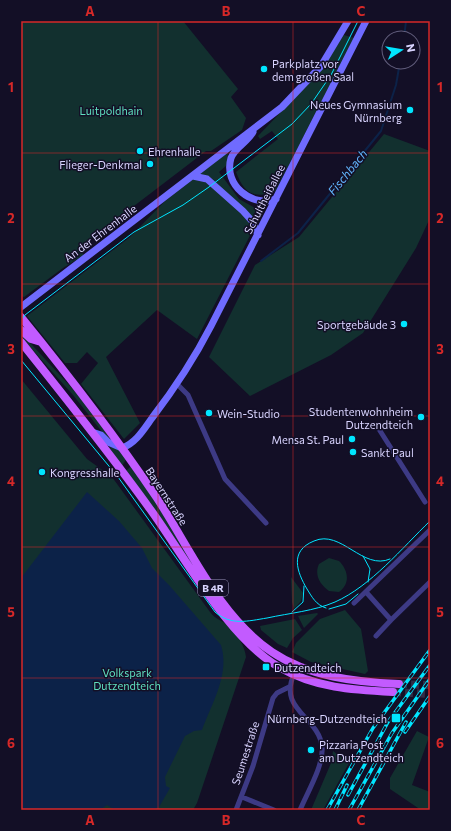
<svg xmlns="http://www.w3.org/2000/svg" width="451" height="831" viewBox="0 0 451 831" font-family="Commissioner,sans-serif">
<rect width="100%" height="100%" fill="#130f26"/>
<path fill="#12302f" d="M21,21H183L238,89L231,97L246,118L242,130L211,151H206L79,248L84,255L63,268L24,297L21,296Z
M344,35L354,38L275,192C253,199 244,193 236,172L278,139L272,131L260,139L258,136L318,73Z
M384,134L430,151V218L416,248L363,333L331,355L250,396L209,357L255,265L299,237Z
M228,152L227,165L219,172L239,199L262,212L197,339L157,310L106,357L140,423L124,439L81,384L98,363L87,352L77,363H65L27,316L130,237L164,202Z
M21,333L82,399L111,439L106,437L73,395L21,337Z
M21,379L87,459L112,477L210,612C216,620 224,621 230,627C238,635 245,647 246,657L197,803L193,810H21Z
M109,447L120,449L127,458L122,466Z
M132,465L142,480L206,584L126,471Z
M329,558L339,561C348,570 351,583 339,592L329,591C320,584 314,575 319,564Z
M291,577L303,593L301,601L294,609L292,602Z
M345,610L361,629L368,671L365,674L311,662L292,652L296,643L320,619Z
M317,613L318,614L304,628L298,616Z
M295,619L302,630L293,638L287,648L278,644L261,630L260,626Z
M417,731L429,737L412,785L430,792V810H421L390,789V778Z
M333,751L349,763L323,810H311L331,763Z"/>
<path fill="#0c2248" d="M87,492L119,521L142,548L152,568L169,585L221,645C230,674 212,703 202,730L194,731L185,736L165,777L166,786L170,788L159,807L153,810H115L107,805L100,810H21V578Z"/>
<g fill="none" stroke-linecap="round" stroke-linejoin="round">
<path stroke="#0c2248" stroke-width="2" d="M404,38L406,21
M261,261L298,233L381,131L396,85L400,62"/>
<path stroke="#312d47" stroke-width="8" stroke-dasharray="8 4" stroke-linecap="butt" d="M399,684L430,685
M393,692L430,694"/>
<path stroke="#3d3a85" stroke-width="5" d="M178,385L188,395L225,479L266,523
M377,426L425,502
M366,592L391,620L430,582
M354,603L430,530
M376,636L391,620
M295,672C276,710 319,716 322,747C324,765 307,793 300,810
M242,797L274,810
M236,810L253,766L273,698L277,693L289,687"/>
<path stroke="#6f6bff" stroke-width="7" d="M253,132C248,142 235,147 231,158C223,185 252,208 276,199
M193,176L207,179L243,211L252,221L258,235
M21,307L282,107L321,66L348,21
M92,432L101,435L108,442L122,448C136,443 144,429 152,418C175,388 194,359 211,326L366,21"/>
<path stroke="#c25bff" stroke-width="8" d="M21,317C69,376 115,436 157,498C191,550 219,616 272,652C309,677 356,682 399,684
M21,330L31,339L41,342
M21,342C65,397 109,452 150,509C185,557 228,638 279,667C315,688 353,690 393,692"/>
<path stroke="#00e5ff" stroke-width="1" d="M21,320L25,315L134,232L183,205L209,187L292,124L311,104L331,75L358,21
M21,360L118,477L215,612C231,626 248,621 267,618C290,613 314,611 335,602C371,586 402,548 430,521
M363,556L370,569L368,582
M326,608C316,605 312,597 307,589C297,572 289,551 314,541C341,529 363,571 390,559
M329,609L346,604L358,594
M292,612L303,602L304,586"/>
<defs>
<path id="rail" d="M405,732L430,696
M348,795L388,722L430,665
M327,810L373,728L430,650
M335,810L347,785
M349,810L392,733L430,679
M358,810L406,722"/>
</defs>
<use href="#rail" stroke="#00e5ff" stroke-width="3.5"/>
<use href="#rail" stroke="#130f26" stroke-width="2" stroke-dasharray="6" stroke-linecap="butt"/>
</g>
<path fill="none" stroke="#d62828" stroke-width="1" stroke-opacity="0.55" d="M158,21V810M293,21V810M21,153H430M21,284H430M21,416H430M21,547H430M21,678H430"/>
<g fill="#00e5ff" stroke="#130f26" stroke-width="1.5">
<circle cx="264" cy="69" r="4"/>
<circle cx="410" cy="110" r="4"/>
<circle cx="140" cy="151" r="4"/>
<circle cx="150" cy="164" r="4"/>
<circle cx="404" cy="324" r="4"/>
<circle cx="209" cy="413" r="4"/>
<circle cx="421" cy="417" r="4"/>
<circle cx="352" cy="439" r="4"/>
<circle cx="353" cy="452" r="4"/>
<circle cx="42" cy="472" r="4"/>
<rect x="262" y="663" width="8" height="8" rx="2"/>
<rect x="391" y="713" width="10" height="10" rx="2"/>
<circle cx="311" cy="750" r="4"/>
</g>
<g text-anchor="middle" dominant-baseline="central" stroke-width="3" stroke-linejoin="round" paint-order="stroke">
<rect fill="#130f26" stroke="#9e99be" stroke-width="1" x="198" y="580" width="30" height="16" rx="3"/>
<g font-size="10" font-weight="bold" fill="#d9d4ff">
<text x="213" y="588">B 4R</text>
</g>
<g font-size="11" fill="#d9d4ff" stroke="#130f26" text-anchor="start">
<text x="272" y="63">Parkplatz vor<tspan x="272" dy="13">dem großen Saal</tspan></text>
<text x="402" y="104" text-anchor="end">Neues Gymnasium<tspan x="402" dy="13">Nürnberg</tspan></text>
<text x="148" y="151">Ehrenhalle</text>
<text x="142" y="164" text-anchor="end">Flieger-Denkmal</text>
<text x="396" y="324" text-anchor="end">Sportgebäude 3</text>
<text x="413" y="411" text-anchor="end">Studentenwohnheim<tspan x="413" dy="13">Dutzendteich</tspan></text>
<text x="217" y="413">Wein-Studio</text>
<text x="344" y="439" text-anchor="end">Mensa St. Paul</text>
<text x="361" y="452">Sankt Paul</text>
<text x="50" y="472">Kongresshalle</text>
<text x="274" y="667">Dutzendteich</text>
<text x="387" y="718" text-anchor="end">Nürnberg-Dutzendteich</text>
<text x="319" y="744">Pizzaria Post<tspan x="319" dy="13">am Dutzendteich</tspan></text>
</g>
<g font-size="11" fill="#5fe0c0" stroke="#130f26">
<text x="111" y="110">Luitpoldhain</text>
<text x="127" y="672">Volkspark<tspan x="127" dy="13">Dutzendteich</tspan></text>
</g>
<g font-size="11" fill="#d9d4ff" stroke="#130f26">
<text transform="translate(264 199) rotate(-63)">Schultheißallee</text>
<text transform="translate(100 233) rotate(-37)">An der Ehrenhalle</text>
<text transform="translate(167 496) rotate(57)">Bayernstraße</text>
<text transform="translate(245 753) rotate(-72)">Seumestraße</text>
</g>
<g font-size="12" font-style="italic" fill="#62b6ff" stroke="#130f26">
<text transform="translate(347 172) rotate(-51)">Fischbach</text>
</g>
</g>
<rect width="451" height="831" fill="none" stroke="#130f26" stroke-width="44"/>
<g transform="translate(401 50) rotate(78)"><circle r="19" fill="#130f26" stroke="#625e7d"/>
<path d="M0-3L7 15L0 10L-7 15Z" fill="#00e5ff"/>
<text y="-6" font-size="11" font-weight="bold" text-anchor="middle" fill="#d9d4ff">N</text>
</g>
<rect x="22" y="22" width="407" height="787" fill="none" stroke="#d62828" stroke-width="1.5"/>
<g font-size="13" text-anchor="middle" font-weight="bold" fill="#d62828">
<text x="90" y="16">A</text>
<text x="226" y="16">B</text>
<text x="361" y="16">C</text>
<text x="11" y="92">1</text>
<text x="440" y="92">1</text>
<text x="11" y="223">2</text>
<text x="440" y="223">2</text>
<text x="11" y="354">3</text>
<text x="440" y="354">3</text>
<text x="11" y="486">4</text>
<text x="440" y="486">4</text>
<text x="11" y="617">5</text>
<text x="440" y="617">5</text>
<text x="11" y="748">6</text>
<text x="440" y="748">6</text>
<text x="90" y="825">A</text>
<text x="226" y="825">B</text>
<text x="361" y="825">C</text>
</g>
</svg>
